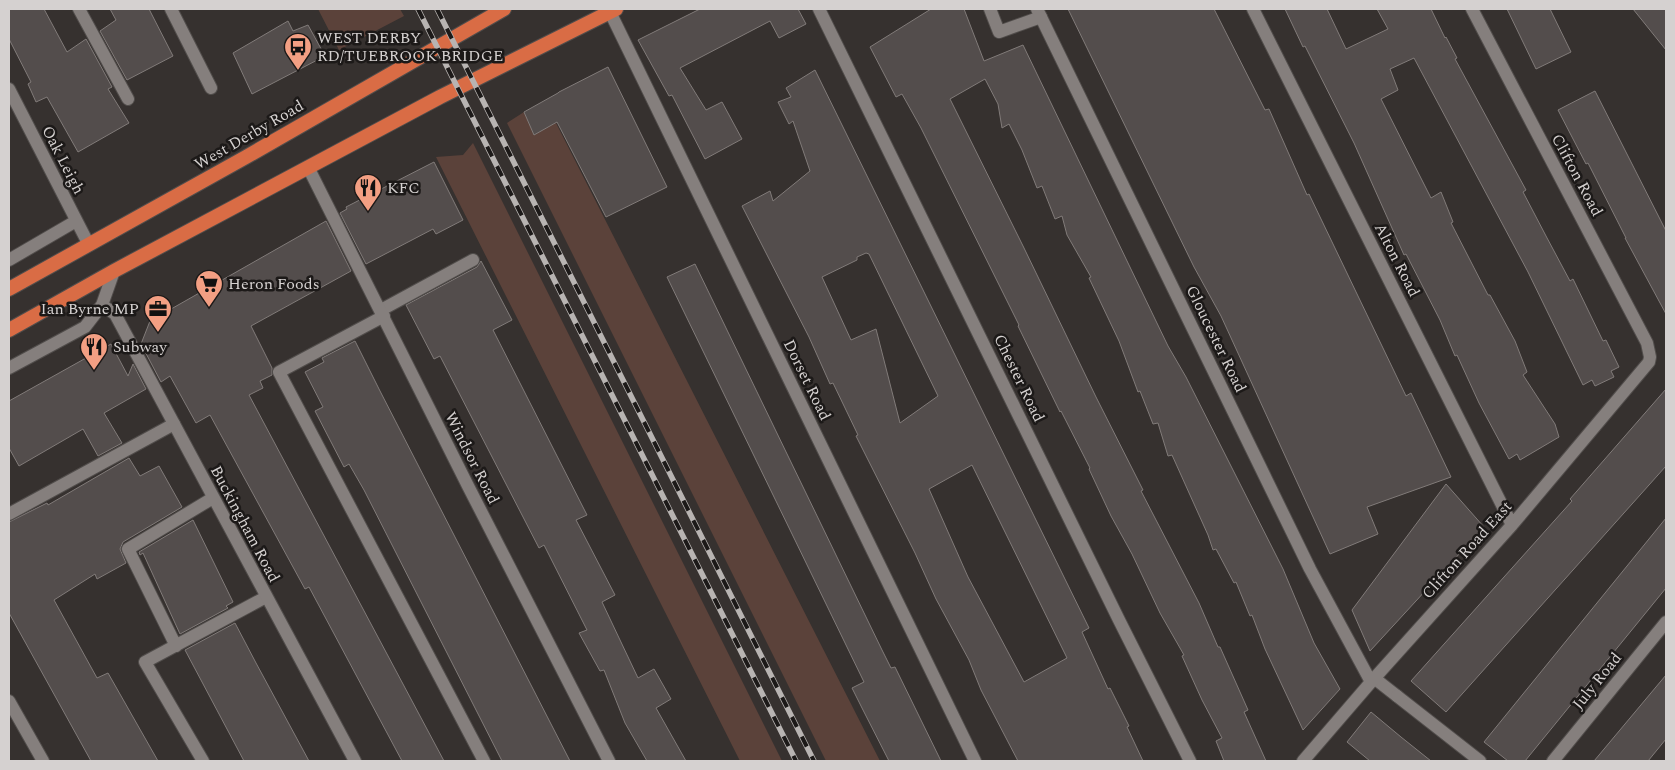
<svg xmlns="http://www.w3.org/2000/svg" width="1675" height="770" viewBox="0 0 1675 770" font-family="Spectral,serif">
<rect width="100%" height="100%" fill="#36312f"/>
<path fill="#5b423a" d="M318,9H400L404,16L339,50Z
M524,112L534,134L556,123L880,761H826L507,123Z
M473,143L782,761H740L436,157L463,155Z"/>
<path fill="#534d4c" stroke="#817b79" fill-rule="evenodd" d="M9,9H44L67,52L86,39L112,87L108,89L129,123L78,152L47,97L36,102L28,84L31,82L9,39Z
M110,9H149L173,56L127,80L100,31L116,20Z
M700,9H798L806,24L779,38L770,21L680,68L706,110L722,102L742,139L705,159L672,95L669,96L638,40Z
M931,9H964L984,61L1023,45L1168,346L1186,377L1283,569L1314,643L1340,689L1303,730L1265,649L1252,615L1250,616L1236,582L1234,583L1216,549L1213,550L1208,535L1172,455L1168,456L1158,423L1153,424L1140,391L1138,392L1119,341L1089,278L1091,277L1067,235L1062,216L1055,219L1042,186L1037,188L1022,150L1009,124L1002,128L998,104L985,79L950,99L1024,248L1096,397L1143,490L1141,491L1199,603L1218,647H1220L1248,710L1244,712L1266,761H1224L1216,741L1222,738L1202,700L1182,656L1184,655L1160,613L1132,554L1111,516L1089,469L1090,468L1061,411L1060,412L1018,326L1019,325L921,128L902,94L896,97L870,47Z
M1068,9H1214L1265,110L1269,109L1307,195L1309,194L1406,396L1411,393L1451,477L1367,507L1378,534L1330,554L1221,316L1194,267Z
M1285,9H1327L1346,49L1388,29L1377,9H1431L1445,38L1446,37L1457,58L1455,59L1526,190L1523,192L1546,236L1570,281L1573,279L1603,341L1606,340L1619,367L1611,371L1614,377L1595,386L1592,380L1583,385L1528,272L1414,58L1390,69L1398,90L1381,99L1431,198L1441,192L1453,222L1451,223L1488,295H1490L1515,341L1527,372L1523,375L1555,424L1559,437L1520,460L1517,454L1509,459L1479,403L1457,355L1455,356L1440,320L1406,254L1404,255L1354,143L1305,46L1303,47Z
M1507,9H1550L1571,52L1536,69Z
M1633,9H1666V50Z
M288,21L293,31L308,25L325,56L252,94L233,53Z
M608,67L667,187L606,217L557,122L534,135L524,112L558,93L559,92Z
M815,70L1089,628L1082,632L1108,689L1110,688L1129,726L1127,727L1143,761H1018L981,690L969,660L936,599L915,553L856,436L858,435L833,383L830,384L809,337L742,206L770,191L773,201L810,171L793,121L789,124L778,102L791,97L786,88ZM866,253L869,254L938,396L900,423L876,329L851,340L822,277L857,260V257ZM972,465L1067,658L1024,682L968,577L929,489Z
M1595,91L1666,231V314L1625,238H1626L1588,163L1586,164L1558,110Z
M434,162L463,220L436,234L433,229L366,264L340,213L347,209L346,207Z
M326,221L351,271L251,326L272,368V375L260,381L263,388L249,395L444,761H402L309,587L305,589L210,415L196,423L170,376L161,382L141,344L150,321Z
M481,261L512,320L493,330L587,515L576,520L615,595L602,602L638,678L654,669L671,699L656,708L686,761H647L625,723L604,670L600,671L579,633L587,630L544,545L539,548L440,356L434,359L406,305L477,267Z
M695,264L882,650L891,668L895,667L941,761H889L863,710L852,688L864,682L667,277Z
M355,341L380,391L570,761H502L364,490L349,464L344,467L315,411L323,407L305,372L324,362L322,358Z
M111,344L128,376L133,364L146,389L104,413L122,443L98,456L83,429L19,466L9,448V401Z
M1666,389V466L1446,712L1411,681L1572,501L1570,499Z
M129,458L140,476L159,466L182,507L123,542L120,549L126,563L97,579L95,574L54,600L97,678L108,673L158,761H91L9,613V522L47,503L48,505Z
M1446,484L1484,527L1370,651L1352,610Z
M1666,518V588L1525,761H1508L1484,742Z
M193,520L233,602L226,606L228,608L180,634L143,553L140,555L139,552Z
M235,623L256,663L309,761H244L185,650Z
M1666,675V739L1648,761H1594Z
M1371,712L1401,737L1431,761H1370L1347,742Z"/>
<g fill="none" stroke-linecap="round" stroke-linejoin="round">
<defs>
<path id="service" d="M79,9L128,99
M990,9L999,32L1041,17
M381,310L473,260
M384,316L279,372L484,761
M9,514L174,424
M176,646L128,549L213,498
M203,761L145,662L266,597"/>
<path id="pedestrian" d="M1374,678L1397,696"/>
<path id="minor" d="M171,9L211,88
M819,9L1119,620L1190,761
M1037,9L1310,569L1371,682
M1253,9L1512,525
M610,12L975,761
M9,89L89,245
M308,167L468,486L609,761
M9,260L76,221
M102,305L115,314L355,761
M9,368L85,327L102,305L114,271
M1397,696L1480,761
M9,701L43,761
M1303,761L1371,682L1512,525L1649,362L1650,357L1647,343L1472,9
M1553,761L1666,622"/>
<path id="trunk" d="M9,289L246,157L504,9
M9,330L114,271L440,97L616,9"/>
</defs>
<use href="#service" stroke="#514d4b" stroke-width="14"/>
<use href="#pedestrian" stroke="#514d4b" stroke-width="14"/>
<use href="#minor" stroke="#514d4b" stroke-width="14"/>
<use href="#trunk" stroke="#514d4b" stroke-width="16"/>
<use href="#service" stroke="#857f7d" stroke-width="12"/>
<use href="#pedestrian" stroke="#857f7d" stroke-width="12"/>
<use href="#minor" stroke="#857f7d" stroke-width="12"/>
<use href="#trunk" stroke="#d96c45" stroke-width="14"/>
<defs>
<path id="rail" d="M418,9L796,761
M437,9L814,761"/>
</defs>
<use href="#rail" stroke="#b8b4b2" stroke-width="5.5"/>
<use href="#rail" stroke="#1c1918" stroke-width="4" stroke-dasharray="11" stroke-linecap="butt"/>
</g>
<defs>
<symbol id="bus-pin" viewBox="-11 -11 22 30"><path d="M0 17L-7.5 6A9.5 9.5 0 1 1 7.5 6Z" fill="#f39f83" stroke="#1c1918"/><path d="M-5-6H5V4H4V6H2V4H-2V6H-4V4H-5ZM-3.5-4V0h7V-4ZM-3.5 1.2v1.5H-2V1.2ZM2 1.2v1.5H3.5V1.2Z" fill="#111"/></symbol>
<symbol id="restaurant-pin" viewBox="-11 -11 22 30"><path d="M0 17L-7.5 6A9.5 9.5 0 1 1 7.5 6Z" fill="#f39f83" stroke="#1c1918"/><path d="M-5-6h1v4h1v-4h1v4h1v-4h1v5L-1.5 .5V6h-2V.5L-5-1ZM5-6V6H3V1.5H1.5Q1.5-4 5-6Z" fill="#111"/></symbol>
<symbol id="supermarket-pin" viewBox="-11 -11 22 30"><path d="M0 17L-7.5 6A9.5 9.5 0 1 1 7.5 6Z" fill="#f39f83" stroke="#1c1918"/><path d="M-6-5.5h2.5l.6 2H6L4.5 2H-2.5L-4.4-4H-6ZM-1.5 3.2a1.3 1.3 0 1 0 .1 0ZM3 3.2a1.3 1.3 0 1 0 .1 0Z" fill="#111"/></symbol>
<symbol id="office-pin" viewBox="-11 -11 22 30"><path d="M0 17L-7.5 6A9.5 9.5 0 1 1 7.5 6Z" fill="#f39f83" stroke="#1c1918"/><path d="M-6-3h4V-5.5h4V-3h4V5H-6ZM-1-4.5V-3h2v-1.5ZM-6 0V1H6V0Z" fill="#111"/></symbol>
</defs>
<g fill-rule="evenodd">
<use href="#bus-pin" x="282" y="31" width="32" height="43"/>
<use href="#restaurant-pin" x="352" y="172" width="32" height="43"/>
<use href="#supermarket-pin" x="193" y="268" width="32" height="43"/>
<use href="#office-pin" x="142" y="293" width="32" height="43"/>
<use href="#restaurant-pin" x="78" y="331" width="32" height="43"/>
</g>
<g text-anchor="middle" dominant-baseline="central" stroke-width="5" stroke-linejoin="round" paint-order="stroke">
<g font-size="16" fill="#d5d1d0" stroke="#1c1918" text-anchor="start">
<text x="317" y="38">WEST DERBY<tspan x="317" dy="18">RD/TUEBROOK BRIDGE</tspan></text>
<text x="387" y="188">KFC</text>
<text x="228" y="284">Heron Foods</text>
<text x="139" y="309" text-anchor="end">Ian Byrne MP</text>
<text x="113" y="347">Subway</text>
</g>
<g font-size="16" fill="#d5d1d0" stroke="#1c1918">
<text transform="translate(249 135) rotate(-30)">West Derby Road</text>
<text transform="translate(63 160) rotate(63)">Oak Leigh</text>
<text transform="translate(1577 175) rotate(62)">Clifton Road</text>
<text transform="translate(1397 260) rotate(63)">Alton Road</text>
<text transform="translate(1216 339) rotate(64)">Gloucester Road</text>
<text transform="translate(1019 378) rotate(64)">Chester Road</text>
<text transform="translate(807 380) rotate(64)">Dorset Road</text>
<text transform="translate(472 458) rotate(63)">Windsor Road</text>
<text transform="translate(245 524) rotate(62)">Buckingham Road</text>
<text transform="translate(1467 550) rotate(-48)">Clifton Road East</text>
<text transform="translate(1597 681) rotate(-51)">July Road</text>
</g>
</g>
<rect width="1675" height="770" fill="none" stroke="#d5d1d0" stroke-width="20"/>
</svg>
